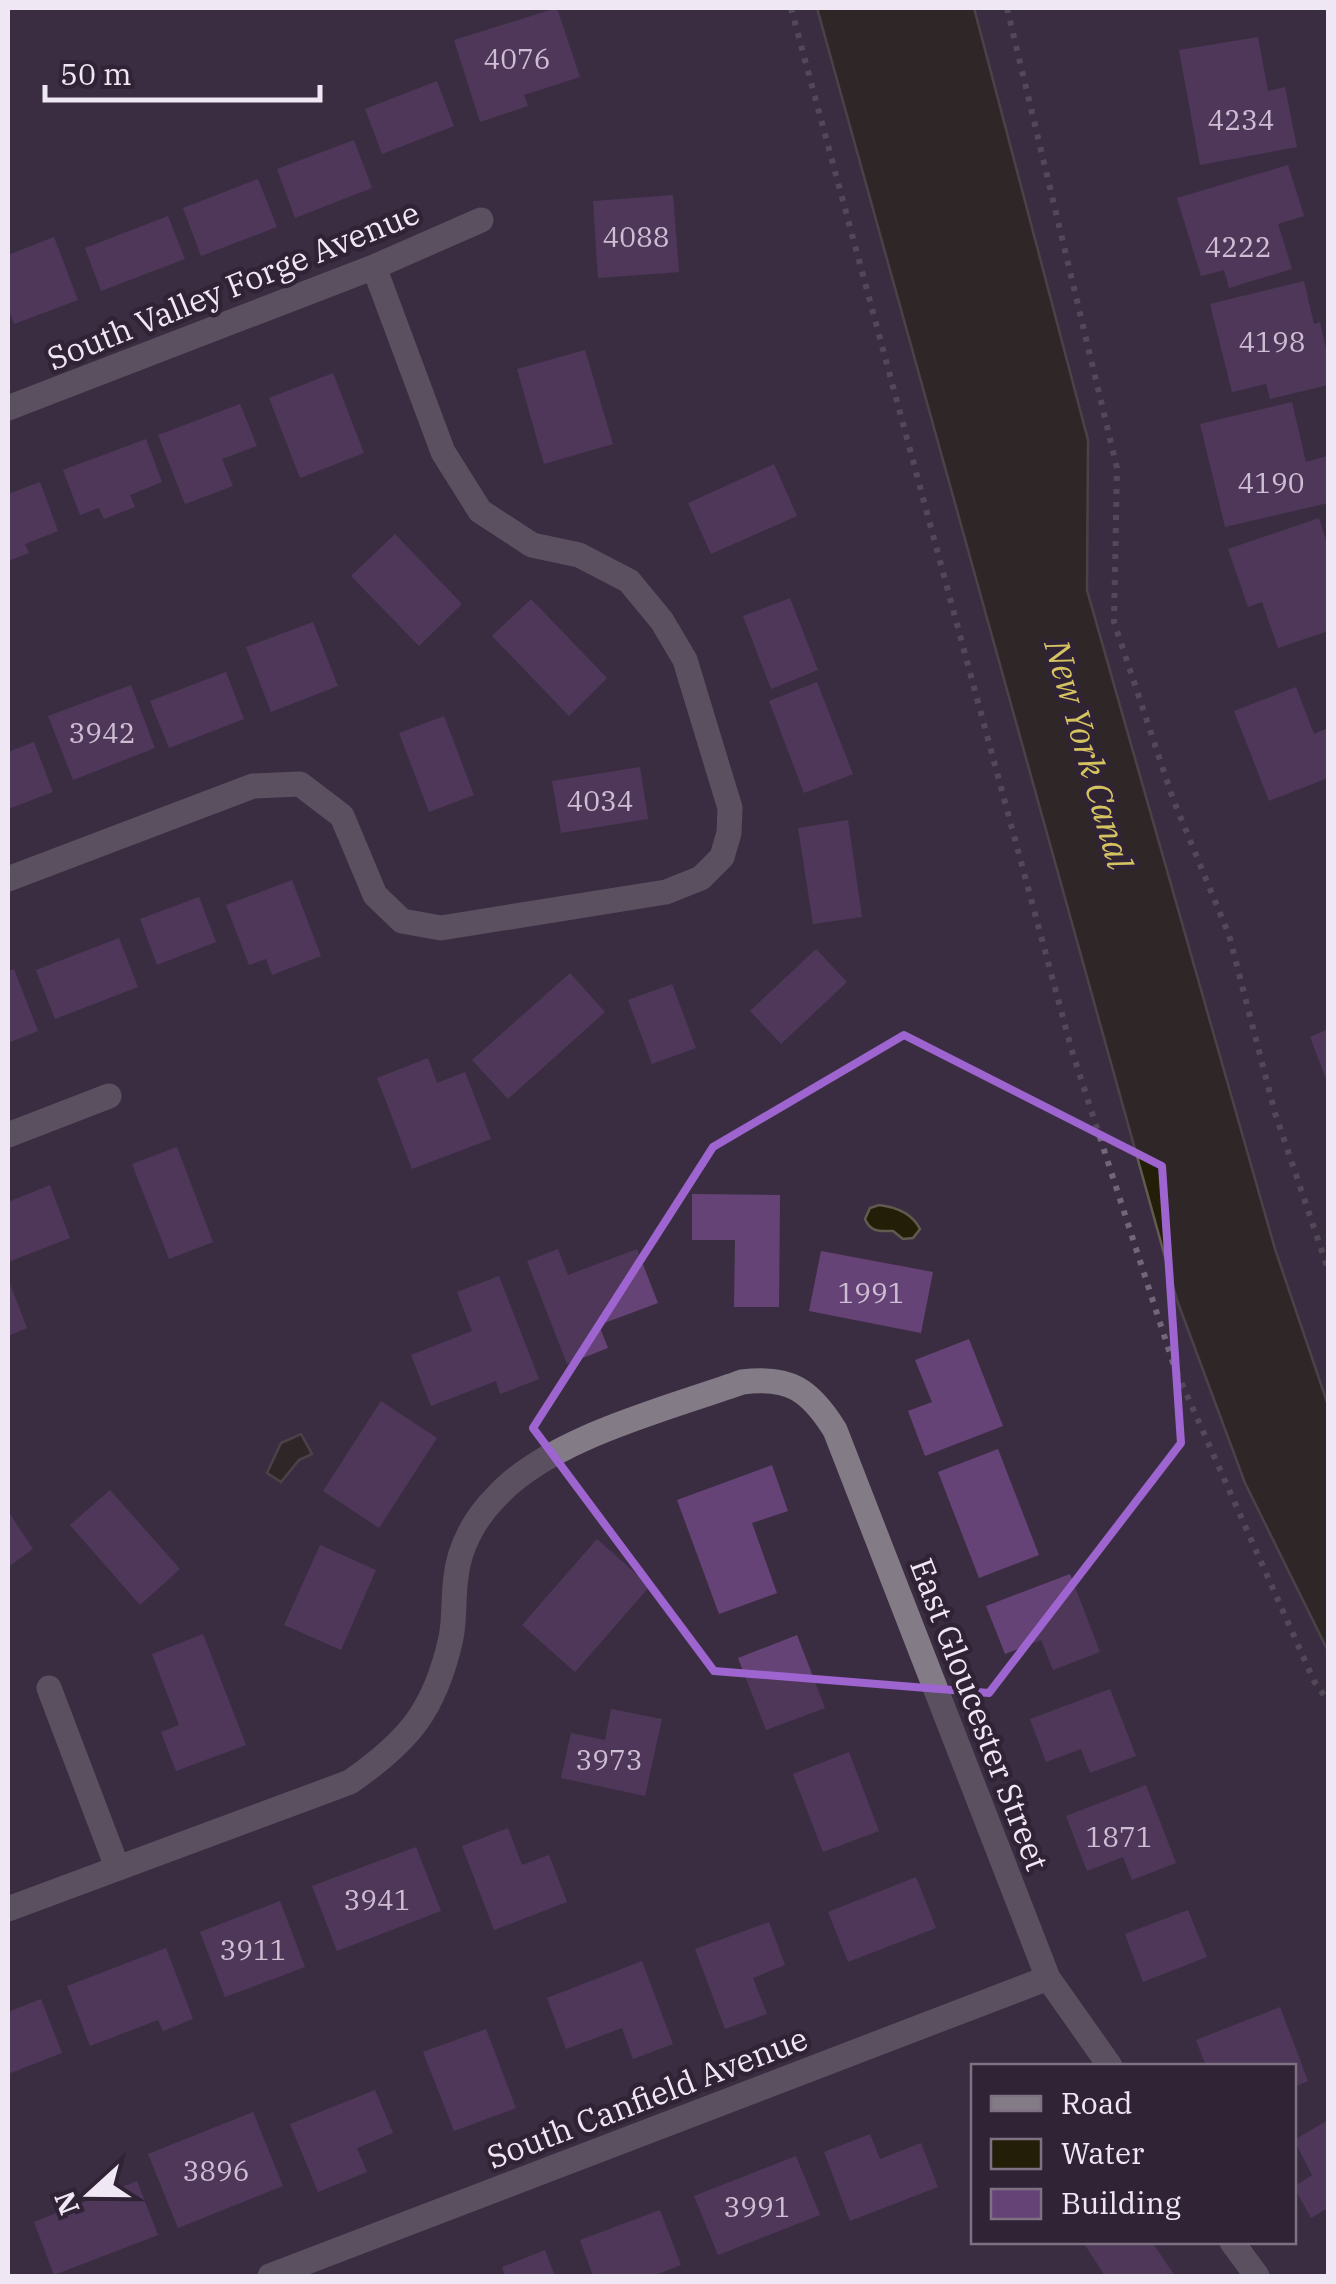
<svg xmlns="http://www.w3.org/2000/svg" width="1336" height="2284" viewBox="0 0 1336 2284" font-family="'IBM Plex Serif',serif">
<rect width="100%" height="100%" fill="#3a2d41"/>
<path fill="#221e08" stroke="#605a4f" stroke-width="2.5" d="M817,8H974L1088,440L1087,590L1275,1249L1328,1405V1651L1245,1483L1177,1300Z
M879,1205C896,1207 912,1213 920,1229L913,1238L903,1239L893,1231C880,1231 871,1233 865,1219L870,1208Z
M301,1434L312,1454L299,1460L281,1482L267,1473L281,1443Z"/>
<path fill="#664376" d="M557,8L580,77L524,95L528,106L480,122L454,40Z
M1258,37L1268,91L1285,87L1297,147L1200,165L1179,50Z
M437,81L454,126L382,154L365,109Z
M354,140L372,188L295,218L277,169Z
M1288,165L1304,216L1278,224L1292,269L1229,288L1224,270L1201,276L1177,198Z
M258,179L277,227L201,256L183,208Z
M673,195L679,272L598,278L593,201Z
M168,216L185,259L101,291L85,248Z
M54,237L78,300L14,324L8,308V255Z
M1304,281L1314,324L1320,322L1328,358V385L1270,399L1266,384L1232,392L1210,304Z
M585,350L613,444L544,464L517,369Z
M333,373L364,453L300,478L269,398Z
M1292,402L1306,462L1328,456V503L1225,527L1200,424Z
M240,404L257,446L222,459L233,486L185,504L158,435Z
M146,439L162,482L130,495L135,507L104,519L99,508L80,515L63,470Z
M774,464L797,516L711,554L688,503Z
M40,482L58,531L25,544L29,553L8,561V494Z
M1319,518L1328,546V631L1278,648L1262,602L1248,607L1228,549Z
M395,534L462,604L419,646L351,576Z
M790,598L818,670L771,689L743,616Z
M531,599L607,678L569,716L492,636Z
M313,622L338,686L271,712L246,647Z
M226,672L244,719L169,748L150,701Z
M817,682L853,774L804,793L769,701Z
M131,685L155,748L73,780L48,716Z
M1296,687L1314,734L1328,728V778L1269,801L1234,711Z
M444,716L474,795L429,812L399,733Z
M34,742L53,792L8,809V752Z
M640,767L648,819L561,833L552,781Z
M848,820L862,917L813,924L798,828Z
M292,880L321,956L272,975L266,959L249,965L226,905Z
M199,897L216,942L157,965L140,919Z
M119,938L138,987L55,1019L36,970Z
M816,949L847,982L781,1044L750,1011Z
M14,969L38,1031L8,1043V971Z
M570,973L605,1012L508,1099L472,1060Z
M672,984L696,1048L652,1064L628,1000Z
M1328,1029V1084L1310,1037Z
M428,1058L437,1083L465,1072L491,1139L412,1169L377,1078Z
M177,1147L213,1242L169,1259L132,1164Z
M50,1185L70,1238L8,1262V1202Z
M692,1194L780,1195L779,1307H734L735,1240H692Z
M558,1249L568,1275L637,1249L658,1303L599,1325L608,1348L567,1364L527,1261Z
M821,1251L933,1272L921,1333L809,1311Z
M499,1276L539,1379L500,1394L496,1381L431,1406L411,1355L472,1331L457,1292Z
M8,1279L27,1328L8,1336Z
M969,1339L1003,1426L925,1456L908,1411L932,1402L915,1360Z
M381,1401L437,1438L379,1528L323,1491Z
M998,1449L1039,1555L979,1578L938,1472Z
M772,1465L788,1511L752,1523L777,1593L719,1614L677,1500Z
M110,1490L180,1569L140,1605L70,1525Z
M8,1511L33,1549L8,1567Z
M597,1539L650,1586L575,1672L522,1625Z
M320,1545L376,1570L341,1650L284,1625Z
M1070,1574L1100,1652L1053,1670L1041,1640L1005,1654L986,1606Z
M203,1634L246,1745L176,1771L161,1732L179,1725L152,1654Z
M797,1635L825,1708L766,1730L738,1658Z
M1110,1689L1136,1756L1090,1773L1081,1749L1046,1762L1030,1719Z
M611,1709L662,1719L645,1796L561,1778L571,1733L605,1740Z
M849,1752L879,1831L823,1852L793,1774Z
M1146,1785L1176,1863L1132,1880L1123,1857L1087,1871L1066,1816Z
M508,1828L522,1865L549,1855L567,1902L494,1930L462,1846Z
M416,1847L441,1911L337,1951L312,1886Z
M916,1877L936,1928L848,1962L828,1912Z
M280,1901L305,1967L225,1997L200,1932Z
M1188,1910L1207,1957L1143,1982L1125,1934Z
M769,1922L785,1965L753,1978L767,2014L725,2029L695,1949Z
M166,1948L193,2019L163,2031L158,2020L90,2046L67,1986Z
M642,1961L673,2044L633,2059L622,2028L566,2049L547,1998Z
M41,1999L62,2053L8,2074V2012Z
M1280,2007L1308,2081L1294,2087V2066H1206L1196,2040Z
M486,2029L516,2108L454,2131L423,2052Z
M375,2090L393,2133L357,2148L367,2172L318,2192L290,2124Z
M253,2112L283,2186L178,2228L148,2154Z
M1328,2120V2208L1311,2218L1294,2187L1312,2175L1294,2140Z
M870,2134L880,2159L921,2143L938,2187L850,2221L824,2152Z
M796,2156L820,2215L718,2255L694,2196Z
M137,2181L158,2235L54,2275L34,2222Z
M660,2210L681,2265L652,2276H593L580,2240Z
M1083,2242H1152L1175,2276H1105Z
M545,2250L555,2276H505L502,2267Z"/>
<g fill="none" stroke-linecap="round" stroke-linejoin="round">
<path stroke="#726779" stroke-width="6" stroke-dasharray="5 8" stroke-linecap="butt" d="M791,8L1072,1051L1174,1366L1314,1681L1328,1701
M1007,8L1117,468L1114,622L1173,799L1229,935L1275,1113L1328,1269"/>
<path stroke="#837b86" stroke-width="25" d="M8,408L374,267L481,220
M8,879L253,786L300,784L342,816L375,895L402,921L441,928L666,892L701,878L722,857L729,833L730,808L685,660L662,621L629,581L579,555L532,545L480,511L443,452L374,267
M8,1135L109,1096
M49,1688L117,1867
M8,1909L350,1782C409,1741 435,1710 451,1638C455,1618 453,1597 456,1577C459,1547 475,1518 496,1497C549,1438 667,1409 742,1382C790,1376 810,1390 835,1430L1048,1978L1110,2066
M1232,2242L1257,2276
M270,2276L1048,1978"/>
</g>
<path d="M0 0H1336V2284H0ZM904,1035L1162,1166L1181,1443L989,1693L714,1671L533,1428L713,1147Z" fill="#3a2d41" fill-opacity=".55" fill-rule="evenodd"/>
<path fill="none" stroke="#9e64cf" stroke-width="8" stroke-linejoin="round" d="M904,1035L1162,1166L1181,1443L989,1693L714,1671L533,1428L713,1147Z"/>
<g text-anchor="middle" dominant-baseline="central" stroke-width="9" stroke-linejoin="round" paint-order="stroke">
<g font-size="28" fill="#cebed4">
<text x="517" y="58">4076</text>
<text x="1241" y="119">4234</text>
<text x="636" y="236">4088</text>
<text x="1238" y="246">4222</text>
<text x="1272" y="341">4198</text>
<text x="1271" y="482">4190</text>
<text x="102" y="732">3942</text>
<text x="600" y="800">4034</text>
<text x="871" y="1292">1991</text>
<text x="609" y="1759">3973</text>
<text x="1119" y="1836">1871</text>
<text x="377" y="1899">3941</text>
<text x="253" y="1949">3911</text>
<text x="216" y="2170">3896</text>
<text x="757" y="2206">3991</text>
</g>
<g font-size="32" fill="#f0e7f4" stroke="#302336">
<text transform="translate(233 285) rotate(-22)">South Valley Forge Avenue</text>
<text transform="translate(980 1714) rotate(69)">East Gloucester Street</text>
<text transform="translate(647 2097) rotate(-21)">South Canfield Avenue</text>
</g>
<g font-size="35" font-style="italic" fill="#d5c361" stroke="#302336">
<text transform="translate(1089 754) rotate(74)">New York Canal</text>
</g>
</g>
<rect width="1336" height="2284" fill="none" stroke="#f0e7f4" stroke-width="20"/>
<rect x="971" y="2064" width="325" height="180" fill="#302336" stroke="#7d7182" stroke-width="2.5"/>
<rect x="991" y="2096" width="50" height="15" fill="#837b86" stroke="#7d7182" stroke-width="2.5"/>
<text x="1061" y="2114" font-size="30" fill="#f0e7f4">Road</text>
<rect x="991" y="2139" width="50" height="30" fill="#221e08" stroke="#7d7182" stroke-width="2.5"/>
<text x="1061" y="2164" font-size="30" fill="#f0e7f4">Water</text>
<rect x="991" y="2189" width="50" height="30" fill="#664376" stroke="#7d7182" stroke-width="2.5"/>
<text x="1061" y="2214" font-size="30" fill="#f0e7f4">Building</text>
<g transform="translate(90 2194) rotate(249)" stroke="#302336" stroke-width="8" paint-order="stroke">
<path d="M0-8L18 38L0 25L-18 38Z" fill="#f0e7f4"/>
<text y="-15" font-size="28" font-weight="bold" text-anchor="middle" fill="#f0e7f4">N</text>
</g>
<path d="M45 85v15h275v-15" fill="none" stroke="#f0e7f4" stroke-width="5"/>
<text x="60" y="85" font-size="30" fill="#f0e7f4" stroke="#302336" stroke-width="8" paint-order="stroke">50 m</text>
</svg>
